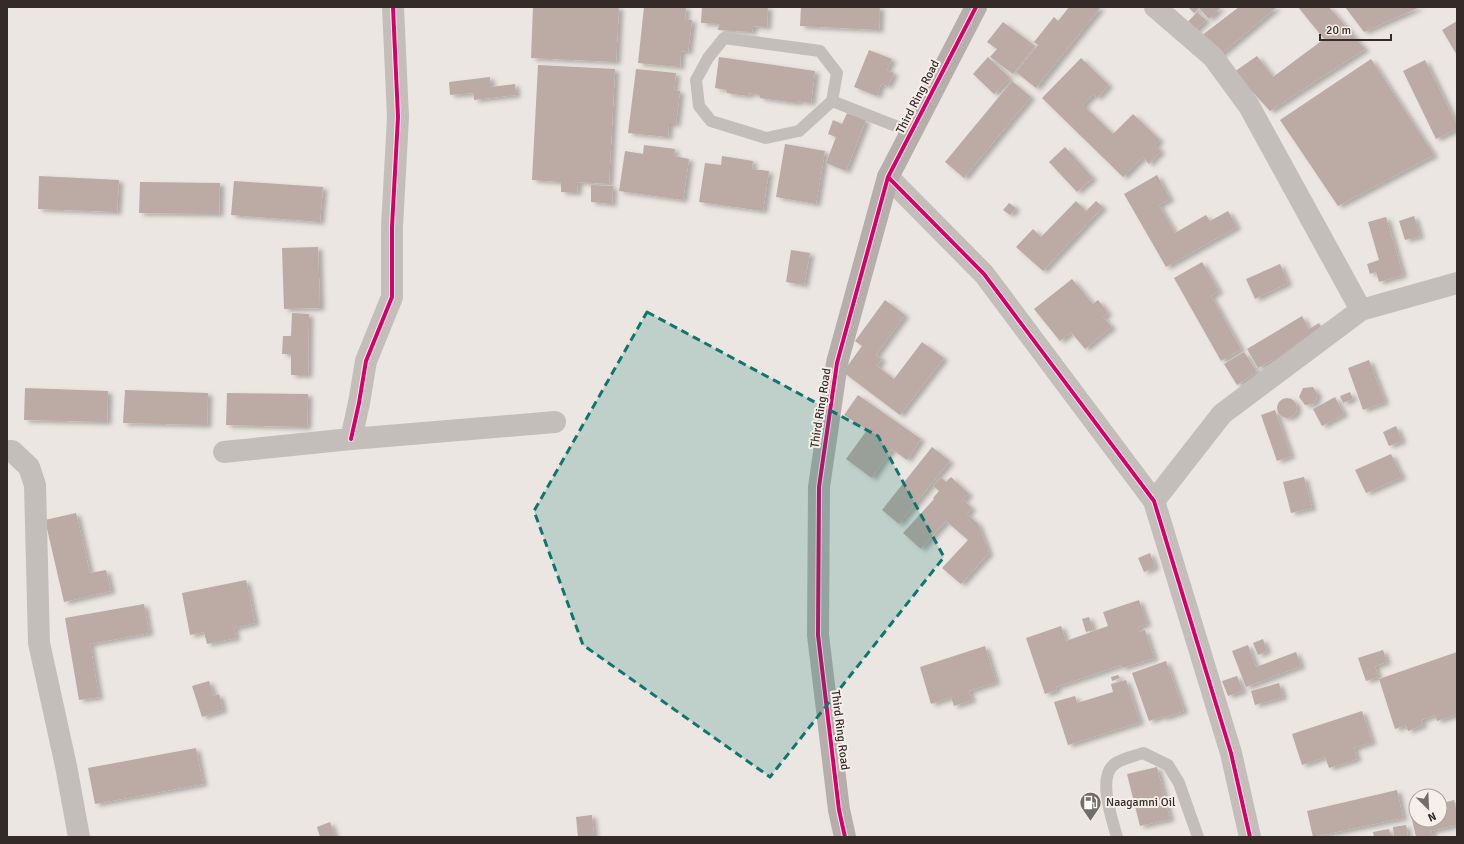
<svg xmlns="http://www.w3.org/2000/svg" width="1464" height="844" viewBox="0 0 1464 844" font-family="Signika,sans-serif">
<defs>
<filter id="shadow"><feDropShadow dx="4.5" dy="2.5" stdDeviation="2" flood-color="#0004"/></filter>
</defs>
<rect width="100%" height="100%" fill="#ebe6e1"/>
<path fill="#bcaaa5" filter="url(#shadow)" d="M533,7H619L616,62L531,58Z
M644,7H686L685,19L692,20L688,52L681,51L680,67L638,63Z
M702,7H768L767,27L753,26L752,32L718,30L719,24L701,23Z
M801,7H880L879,30L800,26Z
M1069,7H1101L1036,88L1016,72L1038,45L1034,42L1054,17L1058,21Z
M1188,7H1221L1209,19L1199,8L1194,13Z
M1239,7H1277L1219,56L1201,36Z
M1298,7H1329L1365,49L1270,111L1234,72L1257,56L1273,77L1324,39Z
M1345,7H1420L1364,32Z
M1197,12L1206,20L1191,35L1183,27Z
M1457,21V55L1442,30Z
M1003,22L1035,46L1013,74L990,57L997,49L987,42Z
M869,50L892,59L887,70L894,73L888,86L881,84L877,96L854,87Z
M719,57L815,71L811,103L797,101V103L760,98V95L749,93L748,96L727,93V90L715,88Z
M988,57L1010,78L994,94L973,74Z
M1081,58L1109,85L1097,98L1094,94L1083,105L1113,134L1133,114L1160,140L1155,145L1161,151L1149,164L1143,157L1123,177L1042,98Z
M1371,59L1434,155L1338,206L1280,120Z
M1425,60L1457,125V129L1436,139L1403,71Z
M538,65L615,69L609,184L578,182L577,193L561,192V182L532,180Z
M636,69L676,73L674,90L680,91L676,124H669L668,137L628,133Z
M490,77L491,87L515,84L516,95L474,100V93L450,95L449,82Z
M1012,81L1031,97L964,178L945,162Z
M847,113L866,120L846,171L826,163L836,137L828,134L833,120L842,124Z
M785,144L825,151L816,204L776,197Z
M644,145L675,149L674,156L689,159L683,200L619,191L625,151L643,154Z
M1065,147L1093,178L1077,192L1049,162Z
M722,156L753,161L752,169L769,171L763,211L699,202L705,163L721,165Z
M1157,175L1170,199L1159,205L1175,233L1206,215L1210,221L1228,211L1237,227L1166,267L1124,194Z
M39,176L119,180L117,212L38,209Z
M234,181L323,187L320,222L231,215Z
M140,182L220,183L219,214L139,213Z
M591,185L613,186L612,204L591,202Z
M1076,201L1086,211L1096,201L1103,207L1043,271L1016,247L1033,229L1041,237Z
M1009,203L1016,208L1010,215L1003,210Z
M1414,216L1420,236L1405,240L1399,221Z
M1386,217L1403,275L1379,282L1376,272L1370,274L1367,264L1379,260L1368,222Z
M318,247L320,308L284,309L282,248Z
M791,250L810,253L804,285L786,282Z
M1202,262L1219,291L1211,296L1241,349L1221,361L1174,278Z
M1280,264L1288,283L1255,299L1246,279Z
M1072,279L1093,304L1098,300L1108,313L1103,317L1112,327L1085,349L1071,332L1060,341L1034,309Z
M885,300L905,315L876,355L882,359L877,366L894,379L922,342L944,358L900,415L843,372L862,346L855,341Z
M292,313L309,314L308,375H291V354H282L283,336H291Z
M1302,316L1309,329L1319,323L1324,332L1273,362L1272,360L1258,368L1247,349Z
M1244,352L1257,372L1237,385L1224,364Z
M1369,360L1385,402L1363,410L1348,368Z
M1313,387L1318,395L1314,404L1305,405L1299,397L1303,388Z
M25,388L108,391L107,422L24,420Z
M125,390L208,393L207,425L123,423Z
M1350,392L1353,399L1343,403L1340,396Z
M227,393L308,394L307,427L226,425Z
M858,395L921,439L907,460L892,449L872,478L846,459L867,430L844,415Z
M1335,397L1344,414L1322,426L1313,409Z
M1277 408a10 10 0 1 1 20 0a10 10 0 1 1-20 0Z
M1275,410L1291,456L1277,461L1261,415Z
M1396,426L1402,441L1389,446L1383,432Z
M932,447L950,461L899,524L882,510Z
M1391,454L1402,477L1366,493L1355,470Z
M941,477L946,482L951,477L969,494L963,500L972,508L967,514L978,524L989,553L961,584L942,568L968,540L946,521L921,549L903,533L934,499L933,498L939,491L933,486Z
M1304,477L1312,508L1291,513L1283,482Z
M76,513L90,573L106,570L111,591L64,602L45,520Z
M1150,553L1155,567L1144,572L1138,558Z
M246,580L255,623L234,628L236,638L207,644L204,632L190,635L182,593Z
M1139,600L1147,624L1138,627L1139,632L1145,630L1154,658L1122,668L1121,665L1056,687L1057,690L1045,694L1026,638L1061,626L1066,641L1108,626L1103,612Z
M144,604L149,633L90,644L99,697L79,700L65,618Z
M1089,617L1093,630L1086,632L1082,619Z
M1263,639L1267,651L1258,655L1253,643Z
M1248,645L1256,667L1296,652L1301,666L1246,687L1232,651Z
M985,646L996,682L969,691L972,700L954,706L951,697L931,704L920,667Z
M1383,650L1387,662L1375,666L1378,677L1366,681L1358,658Z
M1457,652V714L1437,721L1435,715L1421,720L1423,725L1408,731L1406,725L1395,729L1379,679Z
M1166,661L1184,711L1163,718L1162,716L1149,721L1132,673Z
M1118,675L1120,678L1112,681L1111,677Z
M1237,676L1243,691L1228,696L1222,681Z
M1126,680L1140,722L1068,745L1054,702L1075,696L1077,703L1113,692L1111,684Z
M209,681L214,696L219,694L223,710L202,717L192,686Z
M1279,683L1283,697L1255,705L1251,691Z
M1362,711L1372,742L1354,748L1357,759L1329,768L1325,757L1302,765L1292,734Z
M196,748L203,784L95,804L88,768Z
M1157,767L1170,819L1140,826L1127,774Z
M1397,790L1403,818L1313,837L1307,811Z
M1454,800L1457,813V825L1431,831L1433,837H1416L1410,811L1416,810V820H1440V804Z
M592,815L594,837H578L576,817Z
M330,822L335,837H320L317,827Z
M1406,825L1408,837H1394L1393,827Z
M1389,829L1391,837H1374L1373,832Z"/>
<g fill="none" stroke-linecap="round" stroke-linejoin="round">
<path stroke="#c4bebb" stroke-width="12" d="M724,38L820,51L837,73L832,101L799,131L766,138L711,121L699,106L696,80L708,58Z
M832,101L911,132
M1117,837C1112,819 1096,775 1116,763C1124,758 1135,756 1143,753L1168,765L1179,783L1198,837"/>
<path stroke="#c4bebb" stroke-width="22" d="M1155,7L1213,57L1249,106L1361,310
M888,177L984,274L1154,501L1231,753L1250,837
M351,439L359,403L366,361L392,297V227L398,117L393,7
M7,451H12L29,467L35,485L39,643L66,766L79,837
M224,452L351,439L555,422
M1154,501L1222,414L1361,310L1457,283"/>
<path stroke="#b5aeab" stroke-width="22" d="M845,837L839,810L818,635L819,487L837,363L888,177L976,7"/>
<defs>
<path id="cycleway" d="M888,177L984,274L1154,501L1231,753L1250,837
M351,439L359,403L366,361L392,297V227L398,117L393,7
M845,837L839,810L818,635L819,487L837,363L888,177L976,7"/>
</defs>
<use href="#cycleway" stroke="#f7efe9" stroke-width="6"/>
<use href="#cycleway" stroke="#d6006c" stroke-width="4"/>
</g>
<path fill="#0f766e" fill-opacity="0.2" stroke="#0f766e" stroke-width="3" stroke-dasharray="8 5" stroke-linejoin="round" d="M647,312L878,436L944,557L770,777L583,645L534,511Z"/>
<defs>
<symbol id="fuel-pin" viewBox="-11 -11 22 30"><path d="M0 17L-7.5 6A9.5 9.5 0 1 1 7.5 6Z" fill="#746c69" stroke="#f7efe9"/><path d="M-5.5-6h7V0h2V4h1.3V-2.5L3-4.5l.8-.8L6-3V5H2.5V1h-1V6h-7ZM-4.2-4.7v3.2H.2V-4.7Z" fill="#fff"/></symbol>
</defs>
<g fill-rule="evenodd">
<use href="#fuel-pin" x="1078" y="790" width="25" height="34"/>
</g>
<g text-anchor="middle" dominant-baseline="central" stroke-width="4" stroke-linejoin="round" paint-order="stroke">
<g font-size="12" fill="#342b29" stroke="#f7efe9">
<text transform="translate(918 97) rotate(-63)">Third Ring Road</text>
<text transform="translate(821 408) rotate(-81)">Third Ring Road</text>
<text transform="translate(840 730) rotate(83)">Third Ring Road</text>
</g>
<g font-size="12" fill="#342b29" stroke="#f7efe9" text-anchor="start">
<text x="1106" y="802">Naagamni Oil</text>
</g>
</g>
<rect width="1464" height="844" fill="none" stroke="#342b29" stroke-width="16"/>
<g transform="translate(1428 808) rotate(156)"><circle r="19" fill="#f7efe9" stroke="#a9a19c"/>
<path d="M0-3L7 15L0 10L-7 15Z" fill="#746c69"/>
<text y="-6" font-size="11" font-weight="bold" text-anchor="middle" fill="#342b29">N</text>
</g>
<path d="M1320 34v6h71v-6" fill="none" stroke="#342b29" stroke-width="2"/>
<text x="1326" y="34" font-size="12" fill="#342b29" stroke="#f7efe9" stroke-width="3" paint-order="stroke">20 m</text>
</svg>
